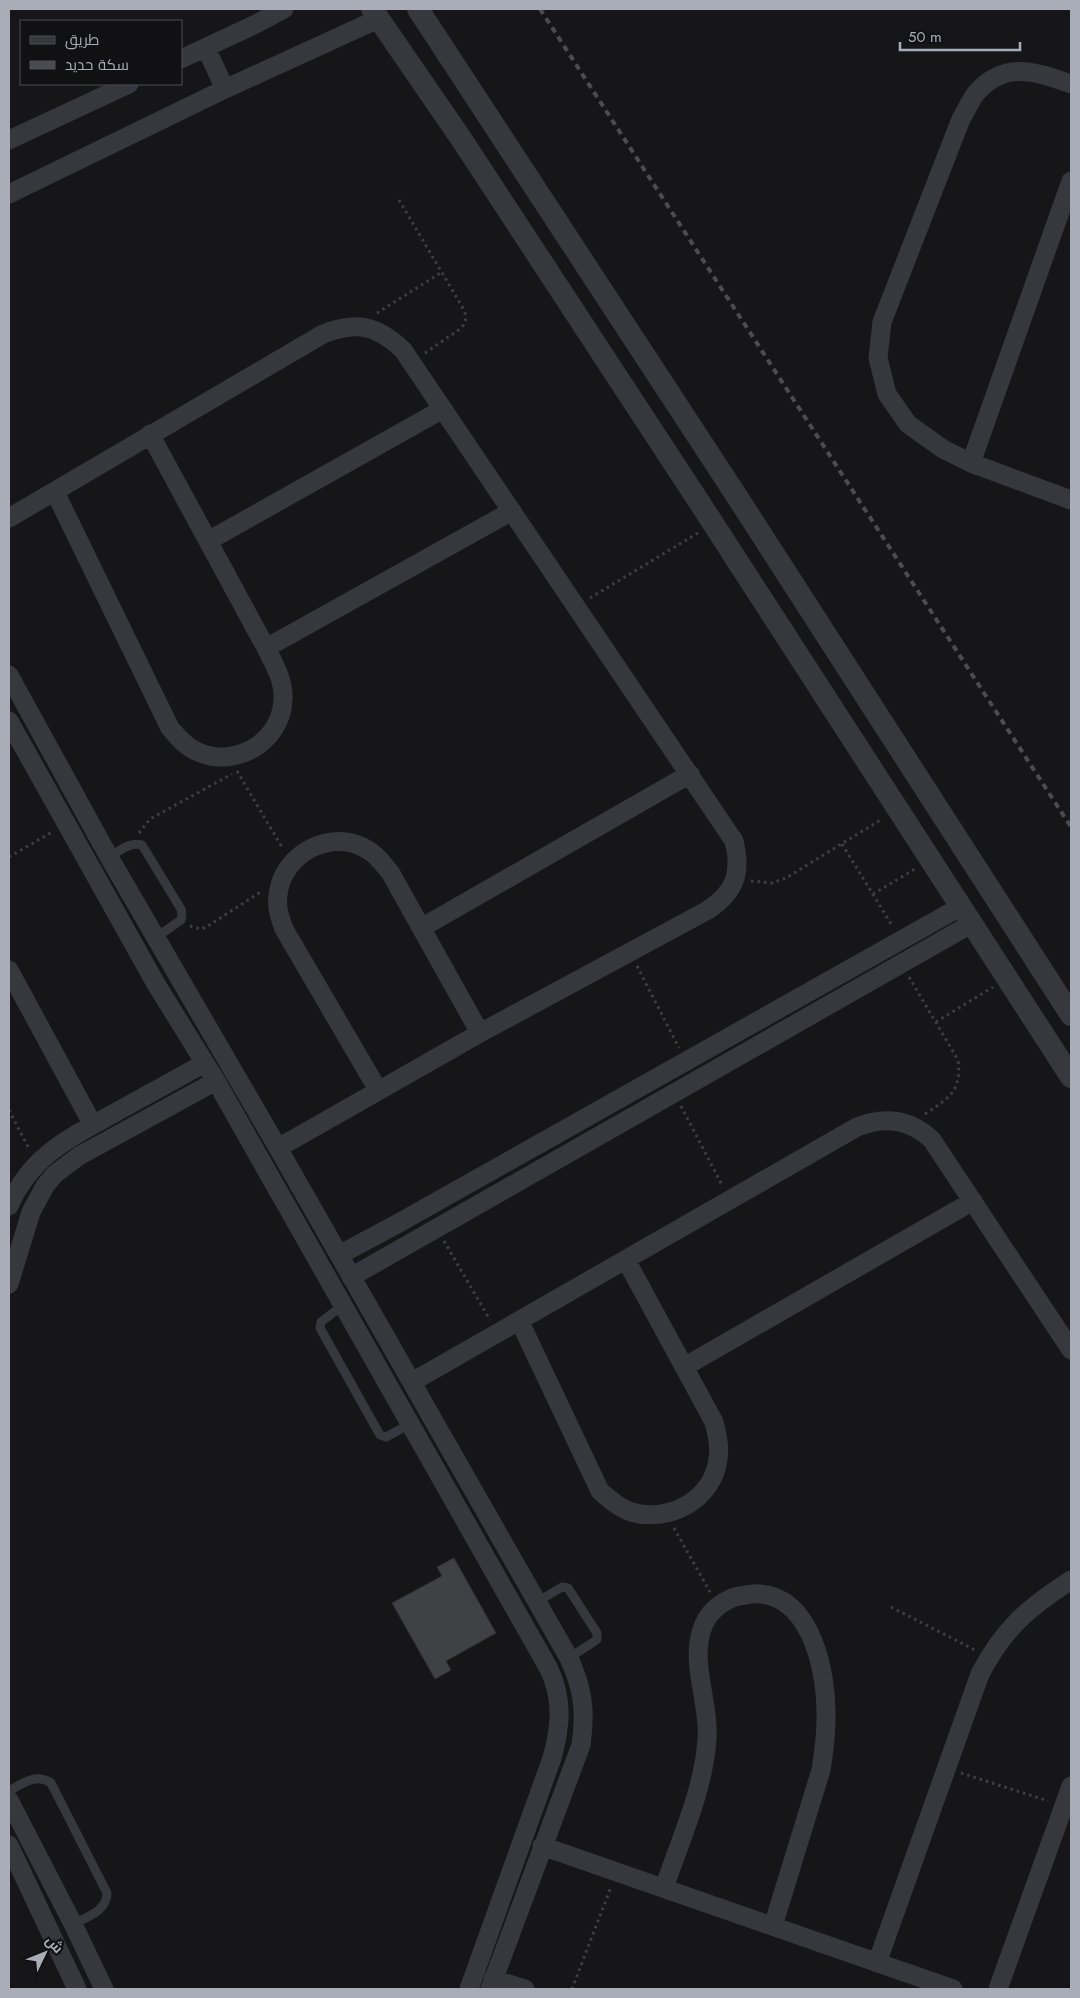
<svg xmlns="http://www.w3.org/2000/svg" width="1080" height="1998" viewBox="0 0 1080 1998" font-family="Jost,Cairo,sans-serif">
<rect width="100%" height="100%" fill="#161618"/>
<path fill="#404145" stroke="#303034" d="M454,1558L496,1633L446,1661L451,1670L435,1679L392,1603L442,1576L437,1567Z"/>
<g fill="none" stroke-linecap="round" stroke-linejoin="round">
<path stroke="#3d3f44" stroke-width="3" stroke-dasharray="2.5 4" stroke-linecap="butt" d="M399,200L464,310C467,318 466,323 460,329L425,353
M377,313L442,272
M590,598L698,533
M237,771L283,849
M139,833L150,819L232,774
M842,844L893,927
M9,857L52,832
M751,881L772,883L786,878L882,819
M873,894L915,869
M190,926L201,929L208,926L262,891
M637,966L679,1048
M909,977L958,1060C962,1091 949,1098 925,1114
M936,1022L993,987
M681,1106L722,1185
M9,1110L29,1149
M444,1241L490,1320
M674,1528L710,1592
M891,1607L975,1650
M961,1773L1048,1801
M572,1989L611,1887"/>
<path stroke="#37383d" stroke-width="9" d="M109,857C118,852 130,841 142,845L181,909L182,915L181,920L155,938
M343,1305L321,1322L320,1328L380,1435L386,1437L410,1424
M537,1602L562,1587L568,1588L597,1633V1639L595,1641L569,1658
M9,1791C23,1783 36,1773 51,1783L107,1893C107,1911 87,1917 73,1924"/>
<path stroke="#37383d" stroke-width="19" d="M206,48L225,89
M181,59L258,23L284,9
M1071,84C1036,72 1006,60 977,92C971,99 966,111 961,119L882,322L878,358L887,394L908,424L943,449L971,463L1071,500
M9,140L129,84
M9,194L225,89L378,19
M971,463L1071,181
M55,492L170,728C178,737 185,746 196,751C234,770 282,742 283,699C284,680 274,664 266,648L150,434
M9,518L323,334C356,321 377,325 403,350L734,841C742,873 735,892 708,910L480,1033L278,1148
M208,541L443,409
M266,648L512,511
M9,675L109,857L278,1148L569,1658C583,1689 586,1711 581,1745L490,1989
M9,721L156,984L216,1081L549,1669C563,1699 561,1726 552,1758L469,1989
M421,928L690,774
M9,970L93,1125
M378,1090L284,929C280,918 276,907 278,895C282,853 333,827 368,850C378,856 383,864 390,872L480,1033
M9,1206C32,1154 71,1137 118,1111C147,1095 176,1079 205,1063
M339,1255L397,1224L960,907
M351,1277L971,924
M9,1284L31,1212L45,1186L55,1174L79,1156L216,1081
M520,1322L600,1491C609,1499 619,1508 631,1512C669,1523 713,1500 718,1459C720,1446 717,1434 714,1422L626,1260
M684,1367L973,1201
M412,1382L857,1127C884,1116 910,1119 932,1140L1071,1350
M9,1800L73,1924L104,1989
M9,1845L77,1989
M542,1846L953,1989
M664,1888C680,1841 704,1789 707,1739C710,1701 688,1660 704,1624C711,1608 729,1596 746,1595C751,1594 756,1593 761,1594C813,1599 827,1676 826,1717C826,1735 824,1752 821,1770L773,1926
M877,1963L980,1674C1004,1628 1028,1608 1071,1580
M493,1979L525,1989
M998,1989L1071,1786"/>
<path stroke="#37383d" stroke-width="22" d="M372,9L462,140L707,514L1071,1077
M418,9L736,495L1071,1015"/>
<path stroke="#4a4c52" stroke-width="4" stroke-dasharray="6 5" stroke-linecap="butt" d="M540,9L1071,827"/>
</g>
<rect width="1080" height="1998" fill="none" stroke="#a8adb8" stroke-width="20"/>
<rect x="20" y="20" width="162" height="65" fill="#111113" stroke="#4d4f55"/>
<rect x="30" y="36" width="25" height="8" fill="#37383d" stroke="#4d4f55"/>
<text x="65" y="45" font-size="15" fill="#a8adb8">طريق</text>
<rect x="30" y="61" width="25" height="8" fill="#4a4c52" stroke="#4d4f55"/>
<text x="65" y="70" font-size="15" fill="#a8adb8">سكة حديد</text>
<g transform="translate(45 1953) rotate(47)" stroke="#111113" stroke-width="4" paint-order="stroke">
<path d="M0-4L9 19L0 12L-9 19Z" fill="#a8adb8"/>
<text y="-8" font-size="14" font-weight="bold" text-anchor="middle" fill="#a8adb8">ش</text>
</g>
<path d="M900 42v8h120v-8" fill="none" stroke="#a8adb8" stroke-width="2.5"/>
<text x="908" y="42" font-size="15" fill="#a8adb8" stroke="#111113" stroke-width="4" paint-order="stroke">50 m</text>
</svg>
